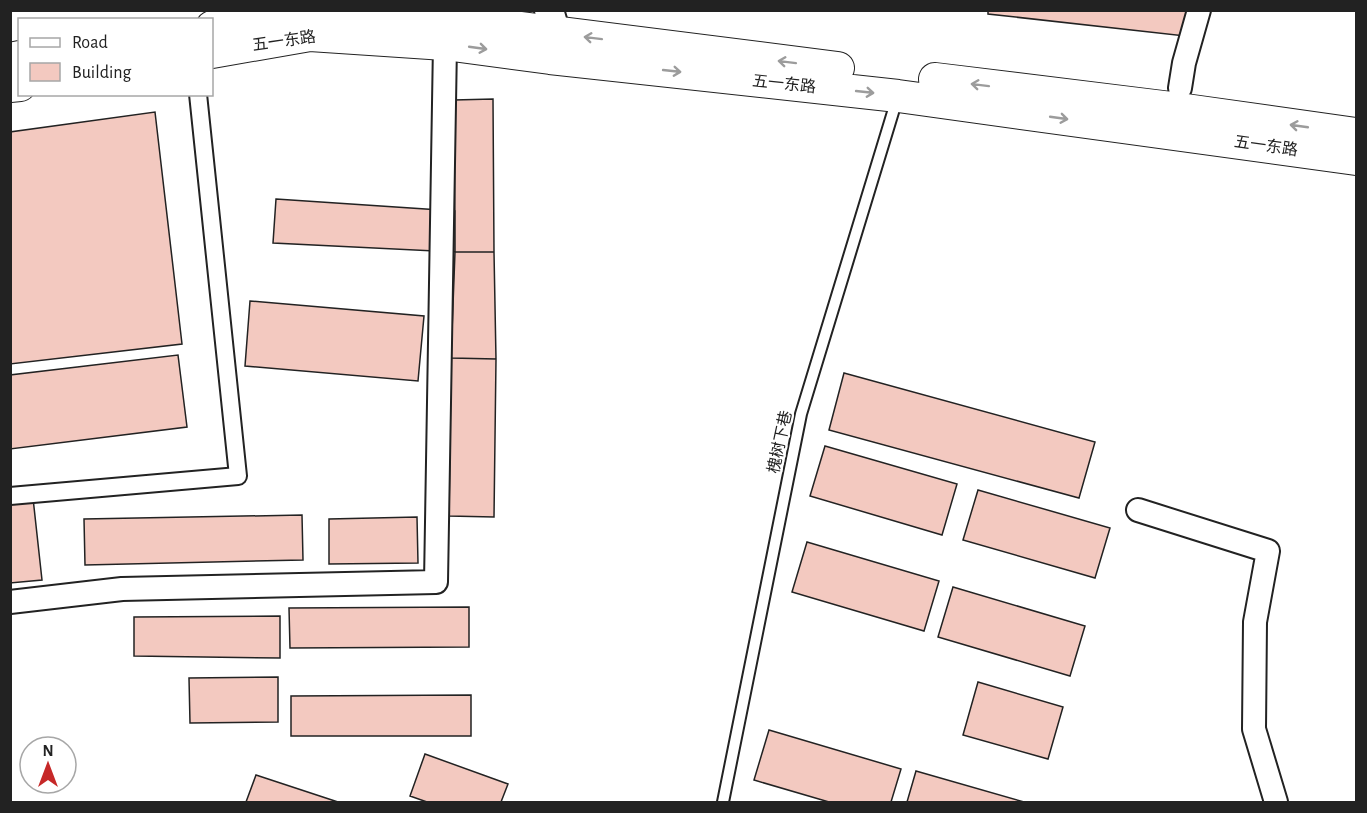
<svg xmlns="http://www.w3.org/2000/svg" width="1367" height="813" viewBox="0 0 1367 813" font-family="'Alegreya Sans','Noto Sans SC',sans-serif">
<rect width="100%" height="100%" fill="#fff"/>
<path fill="#f3c9c0" stroke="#222" stroke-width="1.5" d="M988,10H1187L1185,36L988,14Z
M493,99L494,252H455L454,100Z
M155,112L182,344L10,364V132Z
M276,199L455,211V252L273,243Z
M455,252H494L496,359L451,358Z
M250,301L424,316L418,381L245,366Z
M178,355L187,427L10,449V375Z
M451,358L496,359L494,517L449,516Z
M844,373L1095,442L1079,498L829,430Z
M825,446L957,484L942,535L810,496Z
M978,490L1110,528L1095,578L963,540Z
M33,498L42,580L10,583V501Z
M302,515L303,560L85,565L84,519Z
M417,517L418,563L329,564V519Z
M807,542L939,581L924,631L792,592Z
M953,587L1085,626L1070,676L938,637Z
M469,607V647L290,648L289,608Z
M280,616V658L134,656V617Z
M278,677V722L190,723L189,678Z
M978,682L1063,707L1048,759L963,735Z
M471,695V736H291V696Z
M769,730L901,769L891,802H829L754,780Z
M425,754L508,784L501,802H427L410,796Z
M916,771L1024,802H907Z
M256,775L338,802H246Z"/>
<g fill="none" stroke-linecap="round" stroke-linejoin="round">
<defs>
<path id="service" d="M723,802L801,414L897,99"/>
<path id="pedestrian" d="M10,496L238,476L198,94"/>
<path id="minor" d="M1180,88L1184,63L1199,10
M1138,510L1268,551L1255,622L1254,729L1276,802
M10,602L122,589L436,582L445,44"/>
<path id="tertiary" d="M549,10L556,34L551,53"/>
<path id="secondary" d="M212,27L304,12H395L838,68
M212,52L310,35L445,44L550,58L898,96L1356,159
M10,59L20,57
M935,79L1171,108L1356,134
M10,86L20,85"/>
</defs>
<use href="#service" stroke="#222" stroke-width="14"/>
<use href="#pedestrian" stroke="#222" stroke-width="20"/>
<use href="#minor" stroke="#222" stroke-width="26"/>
<use href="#tertiary" stroke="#222" stroke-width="32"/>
<use href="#secondary" stroke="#222" stroke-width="34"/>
<use href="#service" stroke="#fff" stroke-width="10"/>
<use href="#pedestrian" stroke="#fff" stroke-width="16"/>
<use href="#minor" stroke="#fff" stroke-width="22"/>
<use href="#tertiary" stroke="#fff" stroke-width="28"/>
<use href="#secondary" stroke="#fff" stroke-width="32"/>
</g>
<defs><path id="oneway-shaft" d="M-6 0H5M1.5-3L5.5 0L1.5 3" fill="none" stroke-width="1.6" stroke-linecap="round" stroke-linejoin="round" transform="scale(1.5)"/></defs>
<g stroke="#9c9c9c">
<use href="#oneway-shaft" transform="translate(593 38) rotate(-173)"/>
<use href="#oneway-shaft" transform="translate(478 48) rotate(8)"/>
<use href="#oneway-shaft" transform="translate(787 62) rotate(-173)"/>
<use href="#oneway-shaft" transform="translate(672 71) rotate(6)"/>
<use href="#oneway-shaft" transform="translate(980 85) rotate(-173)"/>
<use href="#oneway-shaft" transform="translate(865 92) rotate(6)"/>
<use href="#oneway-shaft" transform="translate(1059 118) rotate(8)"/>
<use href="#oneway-shaft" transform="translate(1299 126) rotate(-172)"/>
</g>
<g text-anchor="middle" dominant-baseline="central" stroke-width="4.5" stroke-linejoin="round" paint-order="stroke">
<g font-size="16" fill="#222" stroke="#fff">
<text transform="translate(284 41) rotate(-8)">五一东路</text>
<text transform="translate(784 84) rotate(6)">五一东路</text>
<text transform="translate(1266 146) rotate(8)">五一东路</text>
<text transform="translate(780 442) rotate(-78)">槐树下巷</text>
</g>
</g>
<rect width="1367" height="813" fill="none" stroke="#222222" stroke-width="24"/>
<rect x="18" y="18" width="195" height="78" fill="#ffffff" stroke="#a7a7a7" stroke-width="1.5"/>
<rect x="30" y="38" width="30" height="9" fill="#ffffff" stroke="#a7a7a7" stroke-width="1.5"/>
<text x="72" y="48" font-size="18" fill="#222222">Road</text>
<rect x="30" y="63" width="30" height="18" fill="#f3c9c0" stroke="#a7a7a7" stroke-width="1.5"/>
<text x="72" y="78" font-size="18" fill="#222222">Building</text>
<g transform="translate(48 765)"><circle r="28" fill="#ffffff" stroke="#a7a7a7" stroke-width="1.5"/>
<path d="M0-4.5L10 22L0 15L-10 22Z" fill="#c62828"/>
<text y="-9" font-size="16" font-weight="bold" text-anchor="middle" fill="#222222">N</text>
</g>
</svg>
